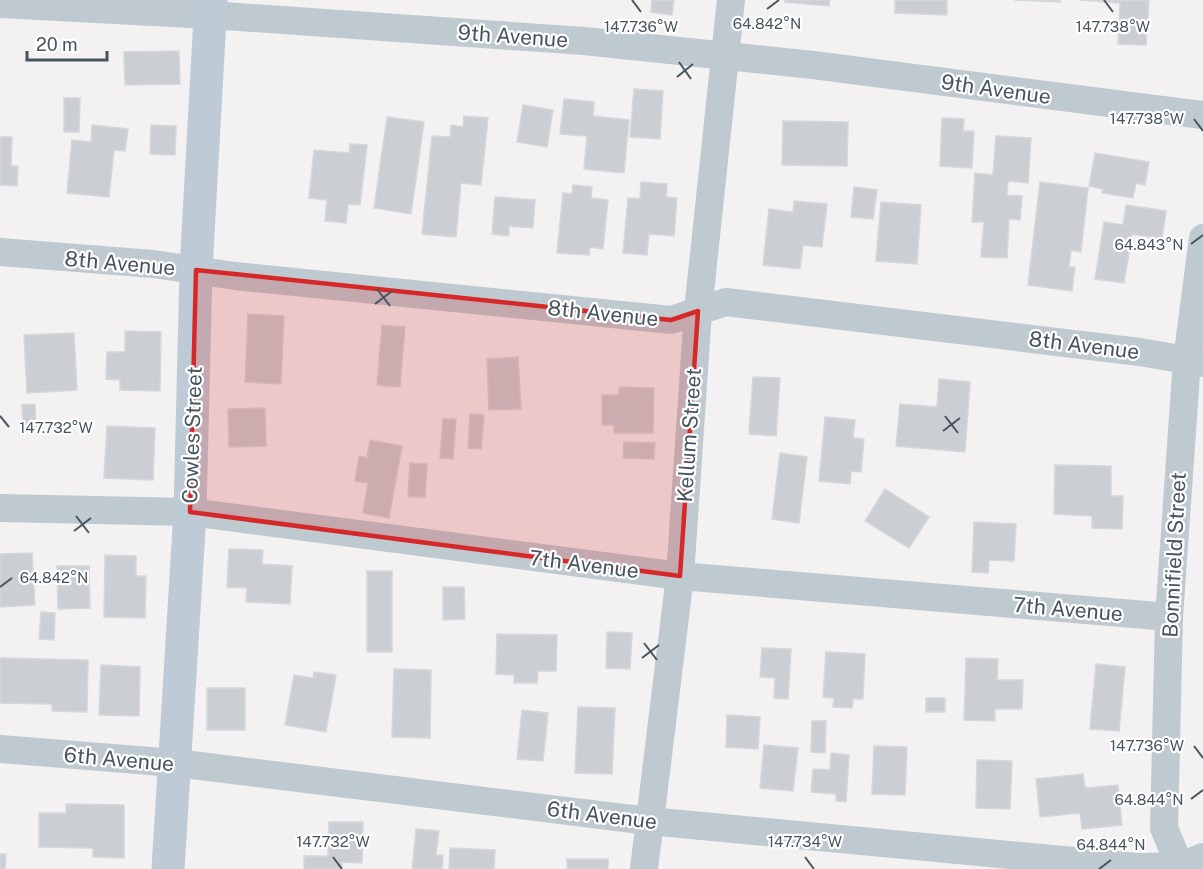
<svg xmlns="http://www.w3.org/2000/svg" width="1203" height="869" viewBox="0 0 1203 869" font-family="'Public Sans',sans-serif">
<rect width="100%" height="100%" fill="#f3f1f1"/>
<path fill="#cbced3" stroke="#d5d7dc" stroke-width="1.5" d="M652,0H674L672,15L651,12Z
M785,0H830L829,6L785,2Z
M895,0H947V15L895,13Z
M1014,0H1060V2Z
M1080,0H1149L1146,45L1118,44L1120,3Z
M179,51L180,84L125,85L124,52Z
M634,89L663,91L660,139L630,137Z
M64,98H80L79,132H64Z
M564,99L594,102L593,116L629,120L624,173L584,169L587,136L560,134Z
M523,105L553,110L547,147L517,142Z
M464,116L488,118L481,185L461,183L456,237L422,234L432,136L450,137L451,125L463,127Z
M387,117L424,122L411,214L374,208Z
M942,118L964,119L963,131H974L972,168L940,166Z
M783,121L848,122L847,166L782,165Z
M92,125L128,129L125,151L114,150L109,197L67,193L72,140L91,142Z
M151,125L176,126L175,155L150,154Z
M996,136L1031,138L1028,183L1008,181L1007,195L1022,196L1020,220L1009,219L1007,258L981,257L984,222H972L975,173L993,175Z
M0,137H12L11,166H18L17,186L0,185Z
M350,144L367,145L360,205L348,204L346,223L325,221L327,200L309,198L314,150L349,153Z
M1095,153L1149,162L1145,185L1136,183L1133,198L1102,193L1103,189L1089,186Z
M641,182L667,184L666,197L677,198L674,236L649,234L647,255L623,253L628,198L640,199Z
M1040,182L1088,188L1081,252L1071,250L1069,267H1075L1072,291L1028,285Z
M573,185L592,187L591,198L608,200L603,249L590,247L589,255L557,253L563,193L572,194Z
M854,187L877,190L873,219L851,217Z
M495,197L535,200L533,228L509,226V236L492,234Z
M794,201L827,204L822,247L803,245L800,269L763,265L769,209L793,212Z
M881,202L921,205L917,264L876,261Z
M1126,205L1166,211L1162,239L1132,234L1124,283L1095,279L1104,222L1123,225Z
M248,314L284,316L281,384L245,382Z
M382,325L405,327L400,387L377,385Z
M125,331L161,332L160,391L120,390V380L106,379L107,352H125Z
M74,333L77,390L27,393L24,335Z
M518,357L521,409L489,410L487,359Z
M753,377L780,378L776,436L749,434Z
M939,379L970,382L965,452L896,446L900,404L937,407Z
M619,387L654,388L653,433H614V425H602V395H619Z
M35,404L36,429H23L22,405Z
M265,408L266,446L229,447L228,409Z
M470,414L484,415L481,449L468,448Z
M825,417L855,420L853,438L864,439L861,472L851,471L850,484L819,481Z
M443,419H456L453,459L440,458Z
M107,426L155,428L153,480L104,478Z
M370,440L402,446L389,518L363,513L368,483L355,481L359,456L367,458Z
M624,442L655,443L654,459L623,458Z
M780,453L807,457L799,523L772,519Z
M410,463L427,464L425,497H408Z
M1055,465L1111,466V496H1123L1122,529L1092,528V516L1054,514Z
M885,489L929,517L909,548L865,521Z
M974,522L1016,524L1014,561L989,560L988,573L972,572Z
M229,549L263,550L262,564L292,566L290,604L246,602L247,588L227,587Z
M32,553L35,605L0,607V554Z
M105,555L136,556V576H146L145,618L104,617Z
M57,566H89L90,608L58,609Z
M367,571H392V652H367Z
M443,587H464L465,619L443,620Z
M41,612L55,613L54,640L39,639Z
M607,632L632,633L630,669L606,668Z
M497,634L557,635L556,671H538L537,683H514V675L496,674Z
M762,648L791,649L788,699L774,698L775,678L760,677Z
M826,652L865,654L863,699H853L852,708L833,707L834,698L823,697Z
M0,658L88,660L87,712L52,711V704L0,703Z
M966,658L998,659L997,680H1023L1022,709H995V721L964,720Z
M1096,664L1125,667L1119,731L1090,729Z
M101,665L140,667L139,716L99,715Z
M394,669L431,670L430,738L392,737Z
M314,672L336,675L326,732L285,725L294,675L313,678Z
M207,688H245V730H207Z
M926,698H945V712H926Z
M578,707L615,708L612,774L575,773Z
M522,710L548,713L543,761L517,759Z
M727,715L760,717L758,749L726,747Z
M812,721H826L825,753L811,752Z
M764,745L798,748L793,791L760,788Z
M874,746L907,747L905,795L872,794Z
M831,753L849,755L846,802L836,801V794L811,792L813,769L830,770Z
M977,760L1012,761L1010,809L976,808Z
M1083,774L1085,788L1118,785L1122,825L1082,829L1080,813L1040,817L1036,779Z
M66,804L124,805V858L93,857V848L39,847V813H66Z
M329,822H363L362,863L342,862V869H304V856H328Z
M416,829L439,831L436,855H443L442,869H412Z
M450,848L495,850L494,869H449Z
M0,854H6L5,869H0Z
M567,859H608V869H567Z"/>
<g fill="none" stroke-linecap="round" stroke-linejoin="round">
<path stroke="#bec9d0" stroke-width="28" d="M0,4L210,15L584,41L813,65L1203,115
M0,252L153,264L235,276L671,320L726,302L1140,352L1203,363
M0,508L190,512L680,576L1169,617
M0,749L175,763L649,821L1138,867L1181,866L1203,857
M644,869L680,576L698,311L731,0
M1181,869L1164,828L1169,617L1187,360L1203,238"/>
<path stroke="#becad5" stroke-width="33" d="M168,869L190,512L196,270L211,0"/>
</g>
<path fill="#d62828" fill-opacity="0.2" stroke="#d62828" stroke-width="4.5" stroke-linejoin="round" d="M196,270L671,320L698,311L680,576L190,512Z"/>
<path fill="none" stroke="#48555f" stroke-width="2" d="M632,0L641,12M1104,0L1113,12M767,9L779,0M679,62L691,79M677,77L693,64M1194,119L1203,131M1191,244L1203,235M377,289L390,306M375,304L392,291M0,416L9,427M945,416L958,433M943,431L960,418M76,516L89,533M74,531L91,518M0,587L12,578M644,643L657,660M642,658L659,645M1194,746L1203,758M1191,799L1203,790M333,857L342,869M805,857L814,869M1099,869L1111,860"/>
<g text-anchor="middle" dominant-baseline="central" stroke-width="4.5" stroke-linejoin="round" paint-order="stroke">
<g font-size="21" fill="#48555f" stroke="#fff">
<text transform="translate(513 36) rotate(4)">9th Avenue</text>
<text transform="translate(996 89) rotate(8)">9th Avenue</text>
<text transform="translate(120 263) rotate(5)">8th Avenue</text>
<text transform="translate(603 313) rotate(6)">8th Avenue</text>
<text transform="translate(1084 345) rotate(7)">8th Avenue</text>
<text transform="translate(192 435) rotate(-88)">Cowles Street</text>
<text transform="translate(689 435) rotate(-86)">Kellum Street</text>
<text transform="translate(1174 555) rotate(-87)">Bonnifield Street</text>
<text transform="translate(584 564) rotate(7)">7th Avenue</text>
<text transform="translate(1068 609) rotate(5)">7th Avenue</text>
<text transform="translate(119 759) rotate(5)">6th Avenue</text>
<text transform="translate(602 815) rotate(7)">6th Avenue</text>
</g>
</g>
<g font-size="15" text-anchor="middle" fill="#48555f" stroke="#fff" stroke-width="4.5" stroke-linejoin="round" paint-order="stroke">
<text x="767" y="29">64.842°N</text>
<text x="641" y="32">147.736°W</text>
<text x="1113" y="32">147.738°W</text>
<text x="1147" y="124">147.738°W</text>
<text x="1149" y="250">64.843°N</text>
<text x="56" y="433">147.732°W</text>
<text x="54" y="583">64.842°N</text>
<text x="1147" y="751">147.736°W</text>
<text x="1149" y="805">64.844°N</text>
<text x="333" y="847">147.732°W</text>
<text x="805" y="847">147.734°W</text>
<text x="1111" y="850">64.844°N</text>
</g>
<path d="M27 51v9h80v-9" fill="none" stroke="#48555f" stroke-width="3"/>
<text x="36" y="51" font-size="18" fill="#48555f" stroke="#ffffff" stroke-width="4.5" paint-order="stroke">20 m</text>
</svg>
